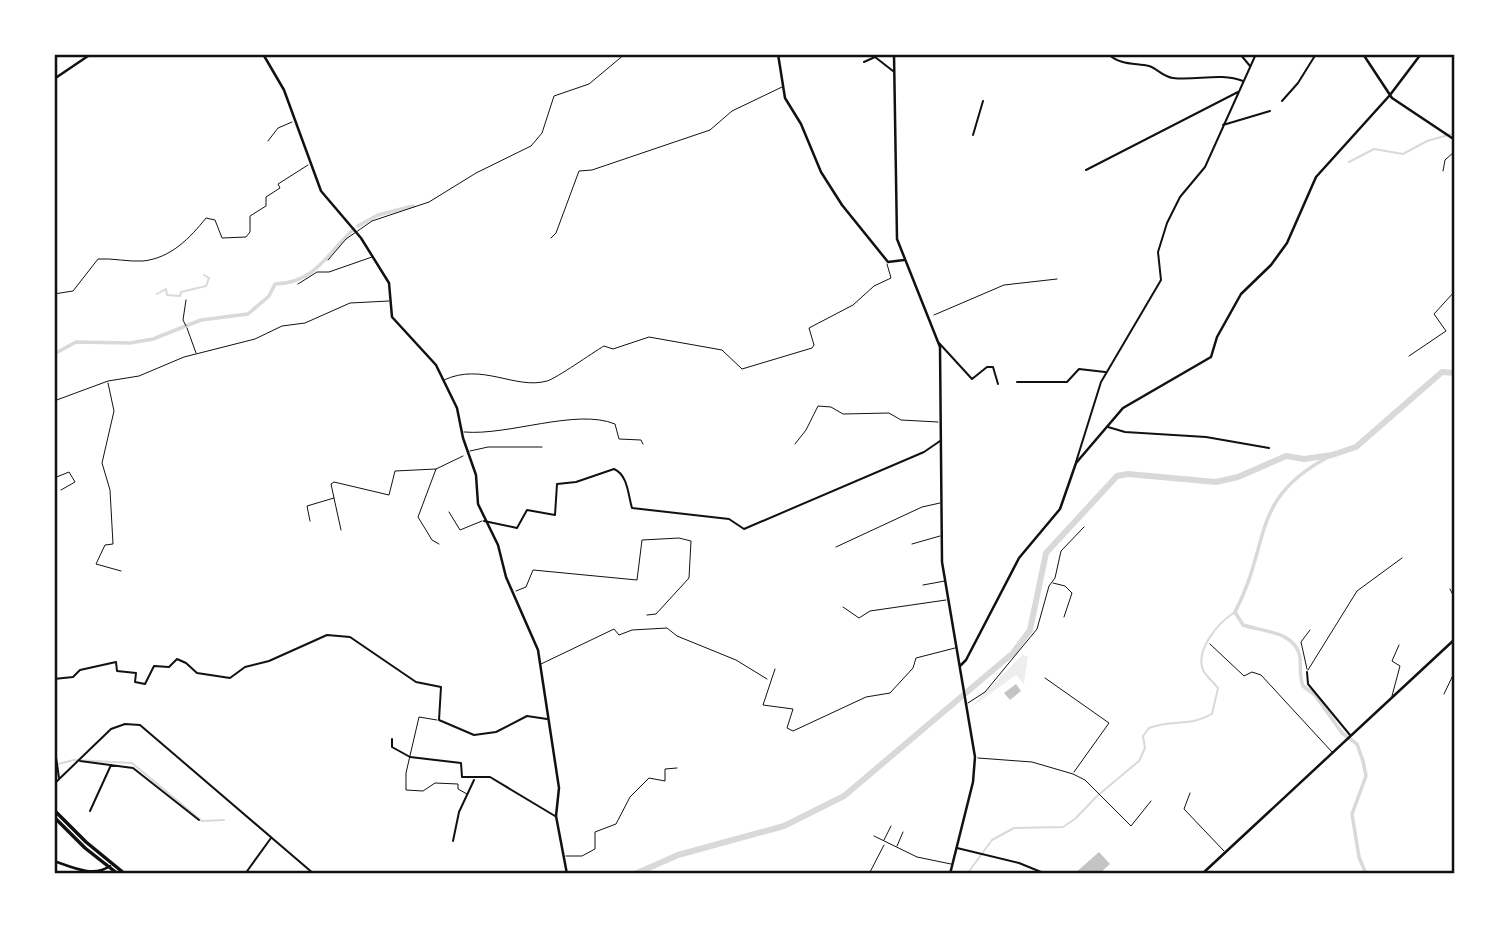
<svg xmlns="http://www.w3.org/2000/svg" width="1509" height="928" viewBox="0 0 1509 928" font-family="'Space Grotesk',sans-serif">
<rect width="100%" height="100%" fill="#fff"/>
<path fill="#eee" d="M1022,655L1028,656L1024,684L1016,675L970,708Z"/>
<g fill="none" stroke-linecap="round" stroke-linejoin="round">
<path stroke="#d9d9d9" stroke-width="2" d="M1349,162L1374,149L1403,154L1427,141L1455,133
M157,294L166,289L167,295L180,296L181,292L206,286L209,278L204,275
M54,765L74,760L132,763L202,821L224,820
M967,874L992,840L1014,828L1063,827L1075,819L1097,796L1139,761L1145,748L1143,736L1149,728C1174,718 1187,728 1212,714L1218,688C1214,683 1206,676 1203,670C1195,649 1219,622 1235,612"/>
<path stroke="#d9d9d9" stroke-width="3.5" d="M358,226L378,215L413,206
M54,354L76,342L130,343L153,339L201,320L248,314L269,296L275,284C316,283 327,253 354,229
M1332,455C1248,498 1272,542 1235,612L1243,625C1264,632 1295,631 1300,657C1301,667 1299,676 1303,686L1315,695L1342,733L1357,744L1363,761L1366,776L1352,814L1359,857L1366,874"/>
<path stroke="#d9d9d9" stroke-width="6" d="M635,874L678,855L784,826L844,796L1013,653L1030,630L1046,553L1117,476L1128,474L1216,482L1238,477L1286,456L1304,459L1332,455L1356,447L1442,372L1455,373"/>
</g>
<path fill="#c4c4c4" d="M1016,684L1021,691L1010,700L1004,693Z
M1099,852L1110,864L1099,874H1074Z"/>
<g fill="none" stroke-linecap="round" stroke-linejoin="round">
<path stroke="#111" stroke-width="1" d="M934,315L1004,285L1057,279
M334,498L341,530
M310,521L307,506L334,498L331,484L334,482L389,495L395,471L436,469
M439,544L432,540L418,517L436,469L463,456"/>
<path stroke="#111" stroke-width="1" d="M268,141L278,128L292,122
M1443,171L1445,160L1455,151
M551,238L556,233L579,171L592,170L710,130L732,111L782,87
M328,260L346,239L372,221L429,202L476,173L531,146L542,133L554,96L589,84L625,54
M298,284L317,272H329L372,257
M54,294L73,291L98,259C113,258 128,262 143,261C171,258 190,238 206,218L215,220L222,238L246,237L250,232V216L266,206V197L280,188L278,184L308,165
M186,300L183,320L186,326
M187,328L196,353
M1409,356L1446,331L1434,314L1455,291
M444,380C482,362 515,390 547,381C557,378 592,353 604,346L613,349L649,337L722,350L742,369L812,348L814,345L809,328L853,305L874,286L891,278L887,264
M108,383L114,411L102,463L110,490L113,544L105,545L96,564L121,571
M54,401L108,381L139,376L184,357L255,339L282,326L305,323L350,303L389,301
M464,432C509,436 576,408 615,424L619,439L641,440L643,444
M795,444L806,430L818,406L831,407L843,414L889,413L901,420L938,422
M470,451L488,447H542
M54,478L69,472L75,482L61,490
M449,512L460,530L482,521
M912,544L940,536
M836,547L922,507L940,503
M1053,583L1065,586L1072,593L1064,617
M923,585L945,581
M1450,589L1455,599
M516,591L526,587L533,570L637,580L642,540L679,538L691,541L689,578L656,614L647,615
M843,607L859,618L870,611L946,600
M1210,644L1244,676L1252,672L1261,675L1332,752
M541,664L614,629L619,635L632,630L667,628L677,636L736,660L767,679
M775,669L763,705L793,709L787,728L793,731L866,697L890,693L913,668L916,658L955,648
M1307,669L1301,642L1310,630
M1308,670L1357,591L1402,558
M1045,678L1109,723L1074,772
M1444,694L1455,671
M1392,696L1400,666L1392,661L1399,645
M968,703L985,692L1037,629L1049,586L1055,578L1061,551L1084,527
M437,720L419,717L406,773V790L423,791L435,783L458,784V789L467,794
M978,758L1032,762L1073,774L1085,780L1131,826L1151,801
M1190,793L1184,809L1224,851
M874,836L917,857L951,864
M884,840L891,826
M897,846L903,832
M566,856H582L595,849V832L616,824L630,797L649,778L665,781V769L677,768
M869,874L884,845
M991,874V873"/>
<path stroke="#111" stroke-width="2" d="M1108,54C1120,65 1134,63 1149,66C1158,69 1163,77 1173,78C1196,81 1221,72 1243,81
M1240,54L1250,66
M864,62L875,57L893,71
M1282,101L1298,83L1316,54
M1223,125L1270,111
M973,135L983,101
M1086,170L1238,92
M939,343L972,379L987,367H993L998,384
M1017,382H1067L1079,369L1105,372
M1108,427L1125,432L1206,437L1269,448
M1076,462L1101,382L1161,280L1158,252L1167,223L1180,197L1205,167L1256,54
M484,521L517,528L527,510L555,515L557,484L576,482L614,469C628,475 628,495 632,508L729,519L744,529L924,452L940,441
M1307,672L1308,684L1350,735
M54,679L73,677L80,670L116,662L117,671L136,673L135,682L145,684L154,666L169,667L177,659L186,663L197,673L230,678L245,667L269,661L327,635L350,637L416,682L441,687L439,720L474,735L496,732L527,716L547,719
M392,739V747L410,757L461,763L462,777H490L555,816
M54,743L59,778
M80,761L133,768L199,820
M54,784L111,729L125,724L140,725L314,874
M90,811L111,765
M453,841L459,812L474,780
M957,848L1019,863L1046,874
M245,874L271,838"/>
<path stroke="#111" stroke-width="2.5" d="M263,54L284,90L321,191L361,238L389,283L392,317L436,365L457,408L463,438L476,475L478,504L498,545L506,577L538,650L559,788L556,816L567,874
M778,54L785,98L801,124L821,172L842,205L888,262L904,260
M894,54L897,239L940,347L942,562L975,757L973,782L950,874
M1363,54L1392,98L1455,140
M54,79L91,54
M960,666L966,660L1019,558L1060,509L1076,463L1123,408L1211,357L1217,337L1241,294L1271,265L1287,243L1316,177L1390,95L1421,54
M54,861C72,867 93,878 110,866"/>
<path stroke="#111" stroke-width="2.5" d="M1202,874L1455,639"/>
<path stroke="#111" stroke-width="3.5" d="M54,810L86,842L125,874
M54,817L85,848L118,874"/>
</g>
<rect width="1509" height="928" fill="none" stroke="#ffffff" stroke-width="112"/>
<rect x="56" y="56" width="1397" height="816" fill="none" stroke="#111" stroke-width="2.5"/>
</svg>
